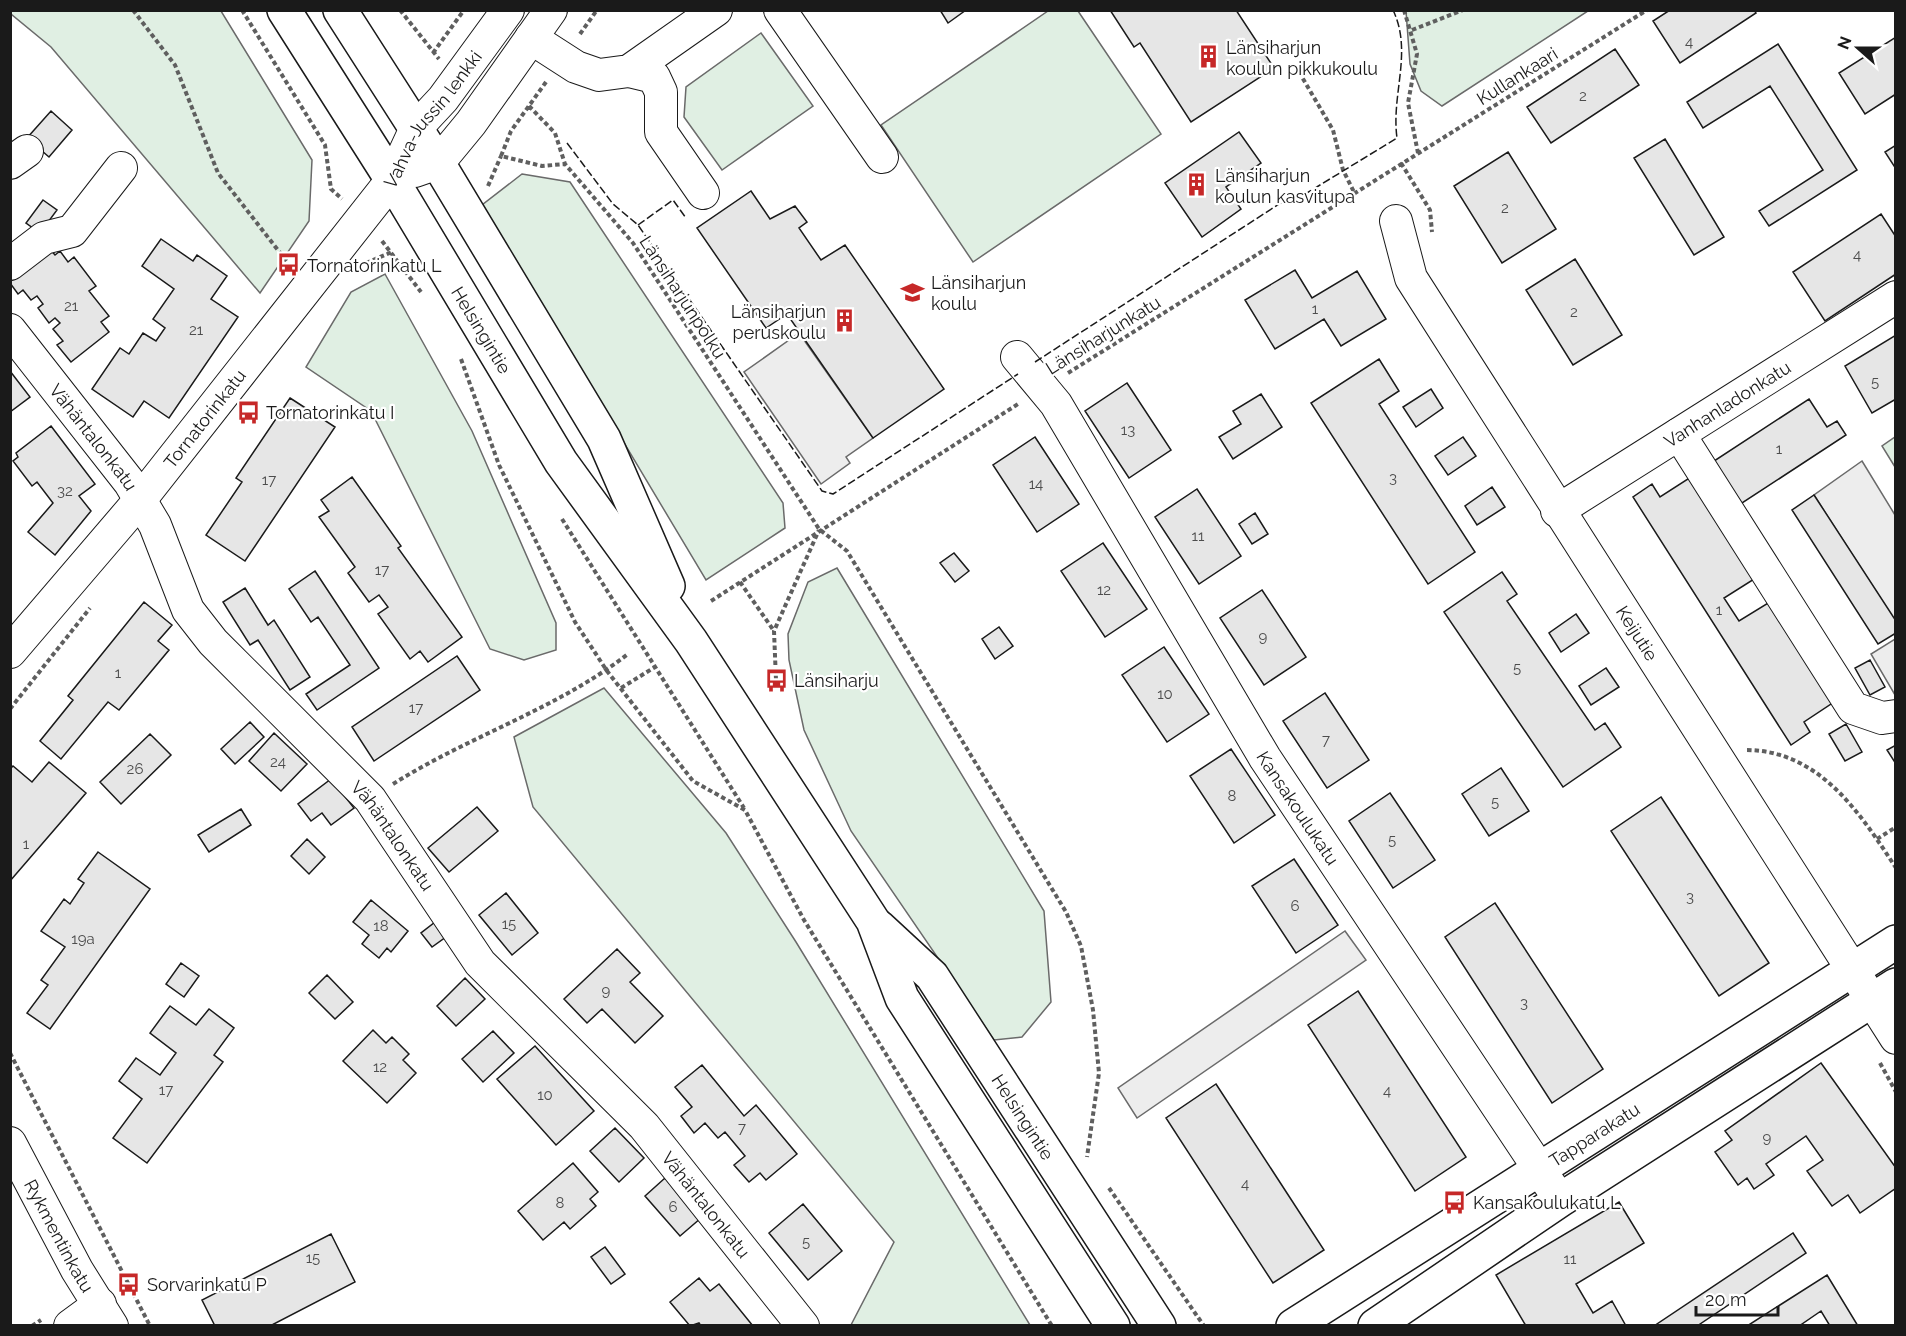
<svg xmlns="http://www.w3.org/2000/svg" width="1906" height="1336" viewBox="0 0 1906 1336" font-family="Raleway,sans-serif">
<rect width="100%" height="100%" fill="#fff"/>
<path fill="#e0efe3" stroke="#6a6a6a" stroke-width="1.5" d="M10,11H221L312,160L309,221L260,293L51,47L11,14Z
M1078,11L1161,134L973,262L881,125L1048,11Z
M1406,11V10L1588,11L1442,106L1421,91L1410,64Z
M761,33L813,106L722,170L684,117L686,87Z
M522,174L570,182L783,503L785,528L706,580L482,205Z
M385,274L472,431L556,623V650L524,660L490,649L371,411L306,367L351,292Z
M1895,437V467L1882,446Z
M837,568L1044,911L1051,1002L1022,1037L994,1040L851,831L804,730L789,660L788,634L808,582Z
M604,688L726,833L796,942L1030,1325H851L894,1242L533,807L514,737Z"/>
<path fill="#ededed" stroke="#6a6a6a" stroke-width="1.5" d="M799,333L873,438L846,457L850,463L821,484L744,372Z
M1862,461L1895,515V621L1814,495Z
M1895,639V695L1871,654Z
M1345,931L1366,960L1137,1118L1118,1088Z"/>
<path fill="#e6e6e6" stroke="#1a1a1a" stroke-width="1.5" d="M940,10H966L948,23Z
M1110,10H1236L1274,68L1191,122L1140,43L1134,47Z
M1670,10H1754L1756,13L1680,63L1653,21Z
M1896,37V94L1865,114L1839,73Z
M1778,44L1857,170L1769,226L1759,211L1823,170L1770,86L1703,128L1687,102Z
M1615,49L1639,85L1551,143L1527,107Z
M51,111L72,130L49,157L27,138Z
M1239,132L1261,163L1226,187L1241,209L1202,237L1165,183Z
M1665,139L1724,237L1694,255L1634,158Z
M1896,145V169L1885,152Z
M1508,152L1556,229L1502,263L1454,186Z
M751,191L770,219L795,206L807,222L799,228L821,260L845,245L944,389L873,438L787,314L766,328L697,228Z
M43,200L57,210L40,233L26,223Z
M1881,214L1896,237V274L1825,321L1793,272Z
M161,239L193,261L197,255L227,276L211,299L238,317L169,418L144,401L133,417L92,389L120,348L129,354L143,333L156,341L165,328L153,319L174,289L142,266Z
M50,249L55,255L60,251L68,262L74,257L96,286L89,291L109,316L101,322L109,332L71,362L57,345L63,341L53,329L60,323L55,318L49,323L38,308L43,304L37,296L31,300L23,290L18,294L10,283V279Z
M1575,259L1622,335L1573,365L1526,290Z
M1295,270L1312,298L1357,271L1386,319L1341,346L1324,319L1275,349L1245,300Z
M1896,335V399L1872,413L1845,366Z
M1379,359L1399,391L1379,404L1475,552L1428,584L1311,403Z
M10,371L30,397L10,412Z
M1127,383L1171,450L1129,478L1085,411Z
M1431,389L1443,408L1416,427L1403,407Z
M1261,394L1282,427L1233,459L1219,437L1241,424L1233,411Z
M290,398L335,427L245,561L206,535L242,482L236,478Z
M1809,399L1827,427L1837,421L1846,435L1739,505L1711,463Z
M51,426L95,484L79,496L91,511L55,555L28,532L53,503L37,482L32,486L13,461L18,457L16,453Z
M1035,437L1079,504L1037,532L993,465Z
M1463,437L1476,456L1448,475L1435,456Z
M1694,475L1759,576L1724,598L1739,621L1773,600L1837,700L1804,722L1810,732L1791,745L1633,497L1652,484L1660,497Z
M352,477L401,546L398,548L462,637L428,662L420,651L410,659L378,614L388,607L379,595L369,602L348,573L355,567L319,517L329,511L321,500Z
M1492,487L1505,507L1477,525L1465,506Z
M1197,489L1241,556L1199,584L1155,517Z
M1814,495L1896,621V633L1878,644L1792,510Z
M1255,513L1268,534L1252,544L1239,524Z
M1103,543L1147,609L1105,637L1061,571Z
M954,553L969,571L955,582L940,563Z
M315,571L379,668L317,710L306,694L350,665L318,617L311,622L289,589Z
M1502,572L1517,594L1507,601L1595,730L1605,723L1621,747L1563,787L1444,612Z
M245,588L268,625L274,620L310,677L290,690L258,640L250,645L223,602Z
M1262,590L1306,657L1264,685L1220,618Z
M144,602L172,625L158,641L169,650L119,710L108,702L61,759L40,741L73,700L68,696Z
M1576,614L1589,633L1561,652L1549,633Z
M999,627L1013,646L995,659L982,639Z
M1164,647L1209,714L1167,742L1122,675Z
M457,656L480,690L374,761L352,727Z
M1870,660L1885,687L1870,695L1855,668Z
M1606,668L1619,687L1591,705L1579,686Z
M1325,693L1369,760L1327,788L1283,721Z
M250,722L264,737L235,764L221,749Z
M1846,724L1862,752L1845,761L1829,734Z
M274,733L307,764L281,791L249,761Z
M150,734L171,755L121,804L100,782Z
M1896,745V764L1887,750Z
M1231,749L1275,815L1234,843L1190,776Z
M49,762L86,793L10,881V769L13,766L32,782Z
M1501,768L1529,811L1489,836L1462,794Z
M331,779L354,808L331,825L322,813L311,821L298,804Z
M1390,793L1435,860L1393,888L1349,821Z
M1661,797L1769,963L1719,996L1611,831Z
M477,807L498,831L449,872L428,848Z
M241,809L251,825L209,852L198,835Z
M307,839L325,857L309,874L291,856Z
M98,852L150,889L50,1029L27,1013L48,985L41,980L65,947L41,931L64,899L70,904L84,883L78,879Z
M1294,859L1338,925L1296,953L1252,886Z
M506,893L538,933L512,955L479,915Z
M371,900L408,931L391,952L387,948L379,958L362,944L369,935L353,922Z
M1495,903L1603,1069L1552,1103L1445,937Z
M439,919L450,934L432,947L421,933Z
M617,949L640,973L630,982L663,1016L635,1043L602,1009L587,1023L564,999Z
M181,963L199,976L184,997L166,984Z
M327,975L353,1002L335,1019L309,993Z
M465,978L485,999L456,1026L437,1006Z
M1358,991L1466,1157L1415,1191L1308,1025Z
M170,1006L196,1025L209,1009L234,1028L214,1055L223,1062L147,1163L113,1138L142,1099L119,1081L136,1058L160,1075L176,1053L150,1033Z
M373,1030L386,1043L392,1037L409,1054L403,1060L416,1073L387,1103L343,1061Z
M493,1031L514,1053L483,1082L462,1059Z
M535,1046L594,1111L556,1145L497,1079Z
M1821,1063L1896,1168V1188L1860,1213L1848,1195L1832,1206L1807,1171L1823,1160L1806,1136L1766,1164L1774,1175L1754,1189L1747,1178L1738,1185L1715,1152L1732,1140L1725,1131Z
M702,1065L744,1116L756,1105L797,1154L766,1180L760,1173L749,1182L734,1165L745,1156L725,1132L718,1138L705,1123L694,1133L681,1116L692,1107L675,1087Z
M1216,1084L1324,1250L1273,1283L1166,1118Z
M615,1128L644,1158L619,1182L590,1151Z
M573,1163L598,1192L590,1199L596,1206L570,1229L564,1222L543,1240L518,1211Z
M665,1178L701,1218L680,1236L645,1196Z
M1619,1202L1644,1243L1576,1284L1593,1313L1612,1301L1626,1326H1526L1496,1275Z
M803,1204L842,1251L808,1280L769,1233Z
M1793,1233L1806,1253L1697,1326H1654Z
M331,1234L355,1282L270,1326H215L202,1300Z
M605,1247L625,1274L611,1284L591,1257Z
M1827,1275L1858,1326H1830L1821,1311L1799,1326H1747Z
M699,1278L710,1291L719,1284L753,1326H701L699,1323L690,1326L670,1302Z"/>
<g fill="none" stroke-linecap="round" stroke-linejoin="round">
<defs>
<g id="minor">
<path d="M780,10L882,157"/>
<path d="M531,38L576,67L599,75L629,71L716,10"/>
<path d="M629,71L654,77L661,92V132L703,193"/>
<path d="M10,163L27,151"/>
<path d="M415,171L438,163L471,123L551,10"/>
<path id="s1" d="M1396,221L1411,278L1896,1038"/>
<path d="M10,264L44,238L72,231L121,168"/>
<path id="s2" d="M10,330L130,483L155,525L188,610L213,642L370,799L480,963L644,1126L803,1326"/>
<path id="s3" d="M1017,357L1056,404L1265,758L1560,1200"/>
<path d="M1679,434L1853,708L1882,718L1896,716"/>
<path id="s4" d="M1557,511L1896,297"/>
<path id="s5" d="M10,652L140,500L392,180L416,128L443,99L508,10"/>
<path id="s6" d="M10,1143L77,1270L112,1326"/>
<path d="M70,1326L100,1304"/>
</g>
<g id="major">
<path id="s7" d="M284,10L392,180L561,462L691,641L873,921L902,998L1113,1326"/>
<path d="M340,10L438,163L604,439L668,586"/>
<path id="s8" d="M879,927L932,976L1159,1326"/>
<path id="s9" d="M1293,1326L1896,942"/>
<path d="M1375,1326L1560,1200L1896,985"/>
</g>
</defs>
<use href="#minor" stroke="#1a1a1a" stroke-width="34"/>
<use href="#major" stroke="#1a1a1a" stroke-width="36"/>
<path stroke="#5f5f5f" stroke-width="4" stroke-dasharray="4.5 3" stroke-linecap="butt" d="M133,10L175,65L218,173L288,263
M242,10L325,145L331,189L342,199
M400,10L439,59
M1404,10L1417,54L1408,103L1418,153
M1412,30L1463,10
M580,34L597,10
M433,53L464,10
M1299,72L1333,130L1343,170L1354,192
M546,82L511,131L501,156L542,166L565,164L633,243L819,529L847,551L1066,912L1081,946L1093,1010L1099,1073L1087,1157
M529,106L555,133L565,164
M1401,163L1430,210L1432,232
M488,186L501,156
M382,241L421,292
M366,263L392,252
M461,359L499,465L575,622L607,671L693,781L745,810L804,920L1052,1326
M1068,373L1647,10
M562,519L744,808
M740,582L774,631
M711,601L1018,404
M776,680L774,631L819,530
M621,688L655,667
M10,709L90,608
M1747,750C1820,751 1860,813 1896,868
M393,784C469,736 557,709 628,654
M1877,839L1896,827
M10,1053L150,1326
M1880,1063L1896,1092
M1109,1188L1204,1326
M32,1326L41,1320"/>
<use href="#minor" stroke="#fff" stroke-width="32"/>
<use href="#major" stroke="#fff" stroke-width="33"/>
<path stroke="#1a1a1a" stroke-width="1.5" stroke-dasharray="8 3" stroke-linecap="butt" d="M567,143L613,204L638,225L822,491L833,494L1018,374
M638,225L673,200L686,218
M1035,362L1293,195L1302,196L1397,138C1391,94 1413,52 1393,10"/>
</g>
<defs>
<symbol id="building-bare" viewBox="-9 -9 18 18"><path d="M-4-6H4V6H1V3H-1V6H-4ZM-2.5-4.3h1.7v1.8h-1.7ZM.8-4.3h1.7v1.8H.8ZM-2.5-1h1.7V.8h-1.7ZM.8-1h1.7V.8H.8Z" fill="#c62828" stroke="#fff" stroke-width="2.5" paint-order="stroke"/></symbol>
<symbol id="bus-bare" viewBox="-9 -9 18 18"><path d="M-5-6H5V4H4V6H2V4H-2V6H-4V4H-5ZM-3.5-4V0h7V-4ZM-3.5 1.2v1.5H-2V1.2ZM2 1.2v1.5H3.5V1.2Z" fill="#c62828" stroke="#fff" stroke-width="2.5" paint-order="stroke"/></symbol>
<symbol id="school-bare" viewBox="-9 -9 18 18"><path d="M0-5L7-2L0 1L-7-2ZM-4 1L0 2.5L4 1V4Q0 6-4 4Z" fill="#c62828" stroke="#fff" stroke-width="2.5" paint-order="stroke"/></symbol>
</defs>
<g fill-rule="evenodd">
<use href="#building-bare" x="1192" y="40" width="33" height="33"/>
<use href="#building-bare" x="1180" y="168" width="33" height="33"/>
<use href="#bus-bare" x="272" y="248" width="33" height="33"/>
<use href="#school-bare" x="896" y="276" width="33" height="33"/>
<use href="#building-bare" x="828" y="304" width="33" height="33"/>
<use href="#bus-bare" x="232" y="396" width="33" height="33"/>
<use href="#bus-bare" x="760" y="664" width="33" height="33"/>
<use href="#bus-bare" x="1438" y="1186" width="33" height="33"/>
<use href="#bus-bare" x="112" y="1268" width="33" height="33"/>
</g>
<g text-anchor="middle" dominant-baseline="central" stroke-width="4.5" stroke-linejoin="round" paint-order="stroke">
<g font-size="15" fill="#4d4d4d">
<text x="1689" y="42">4</text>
<text x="1583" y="96">2</text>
<text x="1505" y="208">2</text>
<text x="1857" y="255">4</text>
<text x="71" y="306">21</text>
<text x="1315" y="309">1</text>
<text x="1574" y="312">2</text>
<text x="196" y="330">21</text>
<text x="1875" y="382">5</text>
<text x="1128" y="430">13</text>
<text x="1779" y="449">1</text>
<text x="1393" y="478">3</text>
<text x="269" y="480">17</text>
<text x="1036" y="484">14</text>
<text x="65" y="491">32</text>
<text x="1198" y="536">11</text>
<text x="382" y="570">17</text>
<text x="1104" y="590">12</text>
<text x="1719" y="610">1</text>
<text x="1263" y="637">9</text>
<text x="1517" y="668">5</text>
<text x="118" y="673">1</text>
<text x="1165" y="694">10</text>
<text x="416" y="708">17</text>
<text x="1326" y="740">7</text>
<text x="278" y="762">24</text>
<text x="135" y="769">26</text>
<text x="1232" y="796">8</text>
<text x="1495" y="802">5</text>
<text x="1392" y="840">5</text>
<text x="26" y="844">1</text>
<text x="1690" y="897">3</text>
<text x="1295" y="906">6</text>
<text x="509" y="924">15</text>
<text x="381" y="926">18</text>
<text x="83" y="939">19a</text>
<text x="606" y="991">9</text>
<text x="1524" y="1003">3</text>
<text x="380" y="1067">12</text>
<text x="166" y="1090">17</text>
<text x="1387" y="1091">4</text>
<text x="545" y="1095">10</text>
<text x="742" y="1128">7</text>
<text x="1767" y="1138">9</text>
<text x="1245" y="1184">4</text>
<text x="560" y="1203">8</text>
<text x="673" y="1207">6</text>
<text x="806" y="1242">5</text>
<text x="313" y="1258">15</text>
<text x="1570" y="1259">11</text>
</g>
<g font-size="18" fill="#1a1a1a" stroke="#fff" text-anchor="start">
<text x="1226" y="47">Länsiharjun<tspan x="1226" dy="21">koulun pikkukoulu</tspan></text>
<text x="1215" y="175">Länsiharjun<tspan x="1215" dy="21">koulun kasvitupa</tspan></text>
<text x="307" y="265">Tornatorinkatu L</text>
<text x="931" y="282">Länsiharjun<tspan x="931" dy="21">koulu</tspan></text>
<text x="826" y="311" text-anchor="end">Länsiharjun<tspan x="826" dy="21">peruskoulu</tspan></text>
<text x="266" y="412">Tornatorinkatu I</text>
<text x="794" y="680">Länsiharju</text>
<text x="1473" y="1202">Kansakoulukatu L</text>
<text x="147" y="1284">Sorvarinkatu P</text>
</g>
<g font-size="18" fill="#1a1a1a" stroke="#fff">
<text transform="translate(1517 76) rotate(-32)">Kullankaari</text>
<text stroke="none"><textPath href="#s5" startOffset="681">Vahva-Jussin lenkki</textPath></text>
<text transform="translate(683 297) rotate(57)">Länsiharjunpolku</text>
<text stroke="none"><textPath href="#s7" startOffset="376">Helsingintie</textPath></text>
<text transform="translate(1103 335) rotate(-32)">Länsiharjunkatu</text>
<text stroke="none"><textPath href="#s4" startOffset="201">Vanhanladonkatu</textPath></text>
<text stroke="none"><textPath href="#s5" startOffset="304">Tornatorinkatu</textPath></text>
<text stroke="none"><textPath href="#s2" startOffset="136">Vähäntalonkatu</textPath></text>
<text stroke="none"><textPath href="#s1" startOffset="480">Keijutie</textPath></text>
<text stroke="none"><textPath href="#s3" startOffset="532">Kansakoulukatu</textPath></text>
<text stroke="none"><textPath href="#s2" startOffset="640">Vähäntalonkatu</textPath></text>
<text stroke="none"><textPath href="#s8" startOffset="240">Helsingintie</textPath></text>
<text stroke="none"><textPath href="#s9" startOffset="357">Tapparakatu</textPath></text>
<text stroke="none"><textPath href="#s2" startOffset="1126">Vähäntalonkatu</textPath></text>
<text stroke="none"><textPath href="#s6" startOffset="105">Rykmentinkatu</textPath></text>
</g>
</g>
<rect width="1906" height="1336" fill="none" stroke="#1a1a1a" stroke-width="24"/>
<g transform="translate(1858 48) rotate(291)" stroke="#ffffff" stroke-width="4.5" paint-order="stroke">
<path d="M0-4.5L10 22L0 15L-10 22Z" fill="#1a1a1a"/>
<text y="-9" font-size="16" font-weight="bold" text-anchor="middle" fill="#1a1a1a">N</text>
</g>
<path d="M1696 1306v9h82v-9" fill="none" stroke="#1a1a1a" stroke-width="3"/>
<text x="1705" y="1306" font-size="18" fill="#1a1a1a" stroke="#ffffff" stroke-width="4.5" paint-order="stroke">20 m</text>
</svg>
